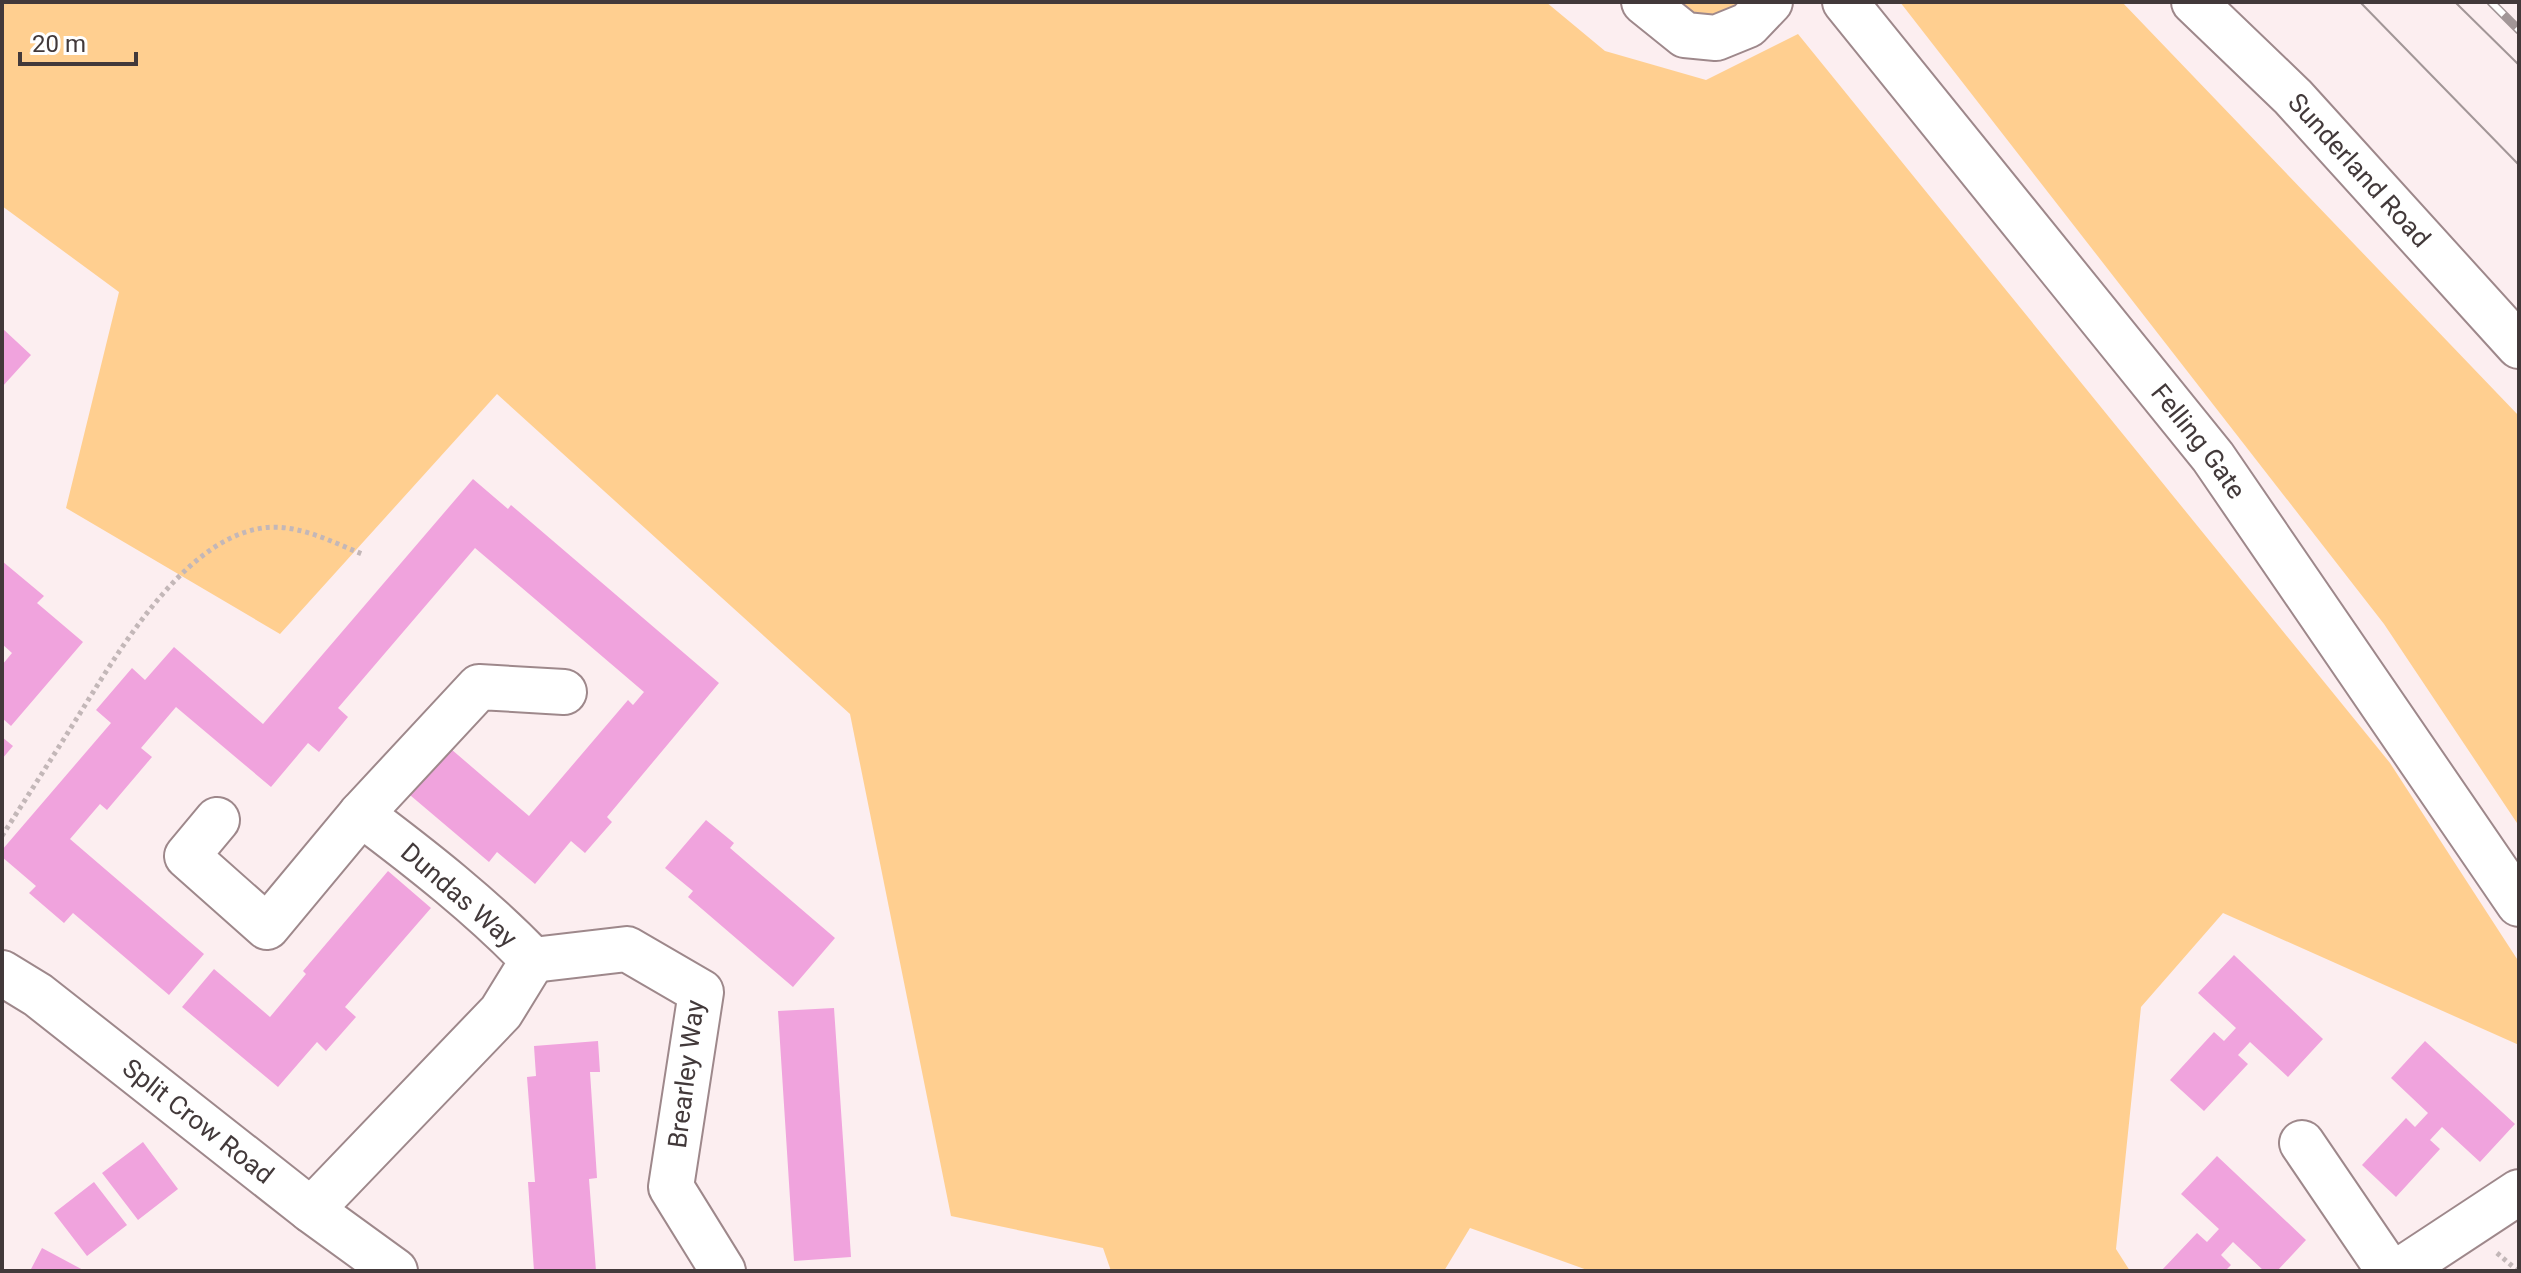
<svg xmlns="http://www.w3.org/2000/svg" width="2521" height="1273" viewBox="0 0 2521 1273" font-family="Roboto,sans-serif">
<rect width="100%" height="100%" fill="#fceef0"/>
<path fill="#ffcf90" d="M2,2H1546L1605,51L1706,80L1798,34L2390,763L2519,962V1045L2223,913L2141,1007L2116,1249L2130,1271H1590L1470,1228L1444,1271H1111L1103,1248L951,1216L850,714L497,394L280,634L66,508L119,292L2,206Z
M1679,2H1753L1710,25Z
M1900,2H2122L2519,416V826L2384,624Z"/>
<path fill="#f0a3dd" d="M2,328L31,355L2,387Z
M473,479L508,509L511,505L719,683L607,817L612,822L585,853L571,841L535,884L497,852L489,862L404,790L444,743L529,816L628,700L633,705L644,692L475,548L338,708L348,717L319,752L308,743L271,787L176,707L141,748L152,757L107,810L100,804L70,839L204,954L169,995L73,913L64,923L29,893L36,886L2,857V850L111,723L96,710L132,668L145,680L174,647L263,724Z
M2,561L44,596L37,603L83,642L11,726L2,718V665L12,653L2,644Z
M2,737L13,746L2,759Z
M706,820L734,843L730,848L835,938L793,987L688,897L693,891L665,868Z
M388,871L431,908L345,1007L356,1017L326,1051L317,1042L278,1087L182,1007L214,969L270,1017L306,974L303,971Z
M2234,955L2323,1039L2288,1077L2250,1042L2238,1055L2248,1064L2204,1111L2170,1080L2214,1032L2224,1041L2236,1028L2198,993Z
M834,1008L851,1257L794,1261L778,1011Z
M598,1041L600,1072H590L597,1178L589,1179L596,1271H534L528,1182H535L527,1077L536,1076L534,1046Z
M2425,1041L2515,1124L2480,1162L2442,1127L2430,1140L2440,1149L2396,1197L2362,1165L2406,1118L2415,1127L2428,1113L2391,1078Z
M143,1142L178,1189L138,1220L102,1173Z
M2217,1156L2306,1240L2277,1271H2264L2233,1242L2221,1255L2231,1265L2225,1271H2161L2197,1233L2207,1242L2219,1229L2181,1194Z
M94,1182L127,1225L87,1256L54,1213Z
M42,1248L85,1271H30Z"/>
<g fill="none" stroke-linecap="round" stroke-linejoin="round">
<defs>
<g id="minor">
<path d="M1644,2L1685,35L1716,38L1748,25L1770,2"/>
<path id="s1" d="M1845,2L2213,457L2519,904"/>
<path d="M217,820L187,856L267,927L361,814"/>
<path d="M533,960L627,949L701,992L671,1187L723,1271"/>
<path id="s2" d="M2,973L38,995L311,1210L395,1271"/>
<path d="M2302,1143L2389,1271"/>
<path d="M311,1210L501,1012L533,960C481,906 421,859 361,814L479,687L564,692"/>
<path d="M2399,1271L2519,1192"/>
</g>
<g id="major">
<path id="s3" d="M2194,2L2293,97L2519,346"/>
</g>
</defs>
<use href="#minor" stroke="#9e888b" stroke-width="48"/>
<use href="#major" stroke="#9e888b" stroke-width="48"/>
<path stroke="#c3b7b8" stroke-width="5" stroke-dasharray="4 4" stroke-linecap="butt" d="M2,836C27,797 52,758 77,718C116,656 179,545 257,529C293,521 330,541 362,554
M2497,1253L2518,1271"/>
<use href="#minor" stroke="#fff" stroke-width="44"/>
<use href="#major" stroke="#fff" stroke-width="44"/>
<path stroke="#a29697" stroke-width="2" d="M2360,2L2519,165
M2455,2L2519,65"/>
<defs>
<path id="rail" d="M2491,2L2519,30"/>
</defs>
<use href="#rail" stroke="#a29697" stroke-width="9"/>
<use href="#rail" stroke="#fff" stroke-width="6" stroke-dasharray="18" stroke-linecap="butt"/>
</g>
<g text-anchor="middle" dominant-baseline="central" stroke-width="7" stroke-linejoin="round" paint-order="stroke">
<g font-size="26" fill="#42393a" stroke="#fff">
<text stroke="none"><textPath href="#s3" startOffset="236">Sunderland Road</textPath></text>
<text stroke="none"><textPath href="#s1" startOffset="564">Felling Gate</textPath></text>
<text transform="translate(459 895) rotate(41)">Dundas Way</text>
<text transform="translate(686 1074) rotate(-83)">Brearley Way</text>
<text stroke="none"><textPath href="#s2" startOffset="246">Split Crow Road</textPath></text>
</g>
</g>
<rect width="2521" height="1273" fill="none" stroke="#42393a" stroke-width="8"/>
<path d="M20 52v12h116v-12" fill="none" stroke="#42393a" stroke-width="4"/>
<text x="32" y="52" font-size="24" fill="#42393a" stroke="#ffffff" stroke-width="6" paint-order="stroke">20 m</text>
</svg>
